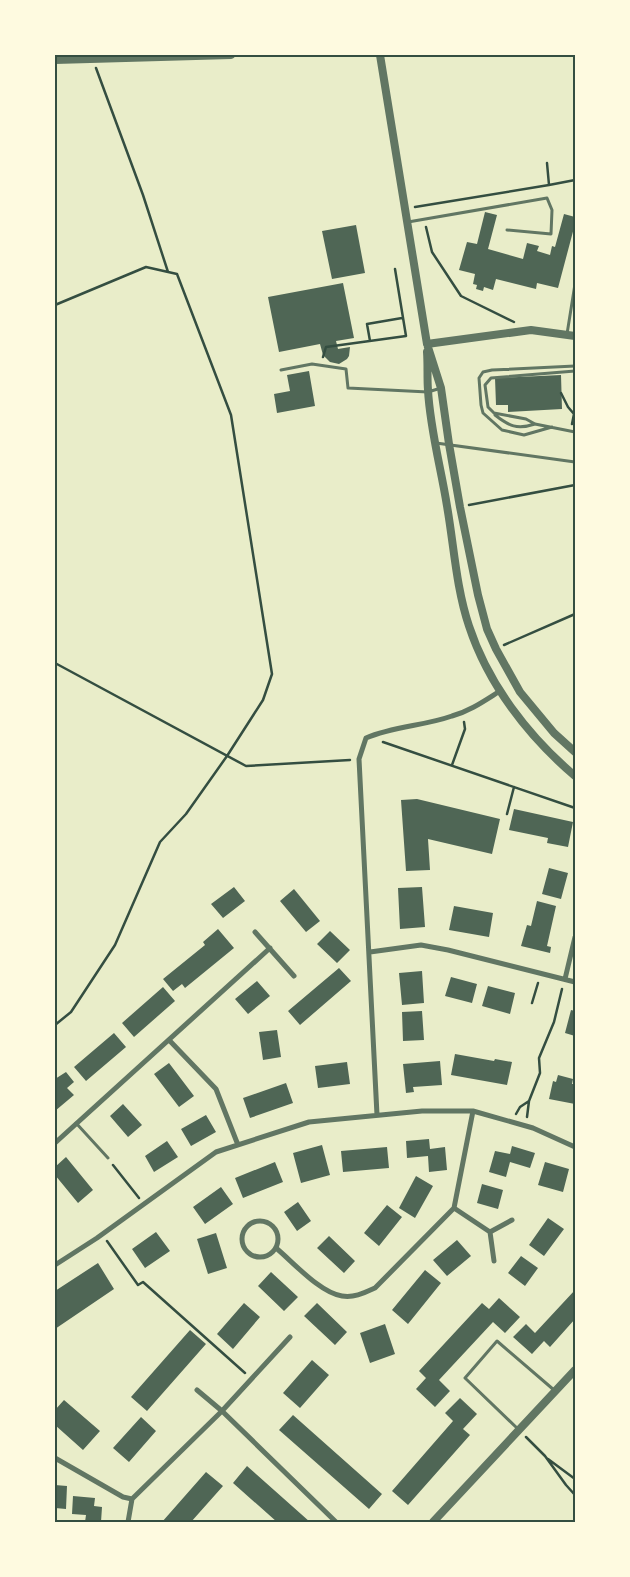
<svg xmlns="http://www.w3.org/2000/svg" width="630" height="1577" viewBox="0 0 630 1577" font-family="'Varela Round',sans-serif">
<rect width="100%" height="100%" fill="#e9edc9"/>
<path fill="#4f6655" d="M485,212L497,215L488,249L523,259L527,243L539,246L537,251L550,255L552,246L555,247L564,214L575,217V224L558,288L537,283L536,289L496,279L493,290L484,287L483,291L476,289L477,285L473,284L475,274L459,270L467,242L477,244Z
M356,225L365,273L332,279L322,231Z
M343,283L354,338L336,341L338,349L350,347L349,356L347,359L339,364L330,362L323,355L320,344L279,352L268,297Z
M309,371L315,406L277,413L274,394L290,391L287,375Z
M561,375L562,409L508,412V405H496L495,378Z
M417,799L500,819L492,854L428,839L430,870L406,871L401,800Z
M514,809L573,822L568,847L547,843L548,838L509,830Z
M549,868L568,873L561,899L542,894Z
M234,887L245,901L223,918L211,904Z
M422,887L425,927L400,929L398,888Z
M294,889L320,921L306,932L280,901Z
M537,901L556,906L547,946L551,947L550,953L521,946L527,925L531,926Z
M454,906L493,913L489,937L449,930Z
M218,929L234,948L185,988L182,984L173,991L163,979L205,945L203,942Z
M330,931L350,950L337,963L317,944Z
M339,968L351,981L300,1025L288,1011Z
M422,971L424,1003L402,1005L399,973Z
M451,977L477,984L472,1003L445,996Z
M257,981L270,996L248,1014L235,999Z
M488,986L515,993L510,1014L482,1006Z
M163,987L175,1001L134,1037L122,1023Z
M571,1010L575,1011V1036L565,1033Z
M422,1011L424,1040L403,1041L402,1012Z
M277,1030L281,1057L263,1060L259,1032Z
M114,1033L126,1047L86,1081L74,1067Z
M455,1054L494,1061L495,1059L512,1062L507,1085L451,1075Z
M440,1061L442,1085L413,1087L414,1092L406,1093L403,1064Z
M347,1062L350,1084L318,1088L315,1066Z
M169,1063L194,1096L179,1107L154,1074Z
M66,1072L74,1082L67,1088L74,1095L55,1111V1079Z
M558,1075L573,1079L572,1084H575V1104L549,1099L553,1081L556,1082Z
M286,1083L293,1103L250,1118L243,1098Z
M123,1104L142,1125L128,1137L110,1116Z
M206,1115L216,1132L191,1146L181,1129Z
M429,1139L430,1149L445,1147L447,1170L429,1172L428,1156L407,1158L406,1141Z
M167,1141L178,1157L154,1172L145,1156Z
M322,1145L330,1175L301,1183L293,1153Z
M512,1146L535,1153L530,1168L510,1162L506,1177L489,1172L495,1151L510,1154Z
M387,1147L389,1168L343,1172L341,1151Z
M66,1157L93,1190L78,1203L55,1175V1167Z
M275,1162L283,1182L243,1198L235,1178Z
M545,1162L569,1169L563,1192L538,1185Z
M416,1176L433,1186L415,1218L399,1208Z
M482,1184L503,1190L498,1209L477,1203Z
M221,1187L233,1204L205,1224L193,1207Z
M298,1202L311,1221L297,1231L284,1212Z
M387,1205L402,1217L379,1246L364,1233Z
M548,1218L564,1229L544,1256L529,1245Z
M156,1232L170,1251L145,1268L132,1249Z
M216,1233L227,1268L208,1274L197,1239Z
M329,1236L355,1261L344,1273L317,1248Z
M457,1240L471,1256L447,1276L433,1260Z
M521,1256L538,1268L525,1286L508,1273Z
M98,1263L114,1289L55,1329V1291Z
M425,1270L441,1283L408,1324L392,1310Z
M271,1272L298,1297L284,1311L258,1286Z
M575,1290V1319L550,1347L544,1341L532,1354L513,1337L526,1324L535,1333Z
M499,1298L520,1317L505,1333L493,1322L439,1380L450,1391L435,1407L416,1389L426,1378L419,1371L482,1303L489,1309Z
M244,1303L260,1317L233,1349L217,1334Z
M317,1303L347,1332L335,1345L304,1316Z
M385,1324L395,1354L370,1363L360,1333Z
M190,1330L206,1344L147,1411L131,1397Z
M312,1360L329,1375L300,1408L283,1393Z
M460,1398L477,1414L463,1429L470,1435L408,1505L392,1491L453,1421L445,1413Z
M64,1400L100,1431L83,1450L55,1425V1410Z
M293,1415L382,1494L369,1509L279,1430Z
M141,1417L156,1431L129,1462L113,1448Z
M247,1466L310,1522H277L233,1483Z
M206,1472L223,1486L191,1522H162Z
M55,1485L67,1486L66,1509L55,1508Z
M73,1496L95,1498L94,1506L102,1507L101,1522H85L86,1515L72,1514Z"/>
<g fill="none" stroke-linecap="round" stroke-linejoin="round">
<path stroke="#344e41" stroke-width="2.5" d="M96,68L143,195L168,272
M547,163L549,185L575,180
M415,207L549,185
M426,227L432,252L461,296L514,322
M55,305L146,267L177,274L231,415L272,674L263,700L227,756L186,814L160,842L115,945L71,1012L55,1025
M370,341L367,324L402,318
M323,357L326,347L406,336L395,269
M561,393L568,407L574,414L572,424
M469,505L575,485
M504,645L575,614
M55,663L246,766L350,760
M383,742L575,808
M452,765L465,729L464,722
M507,814L514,787
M532,1003L538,983
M516,1114L520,1107L529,1101L540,1073L539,1058L554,1022L562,989
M527,1117L529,1101
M113,1165L139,1198
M107,1241L138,1285L143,1282L245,1373
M526,1437L545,1456L566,1485L575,1495
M548,1459L575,1479"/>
<path stroke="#617663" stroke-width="3" d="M408,222L547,198L552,210L551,234L507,230
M567,334L575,284
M281,370L312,364L346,369L348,388L428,392L441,388
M575,371L491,378L485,385L488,407L494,413L526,419L535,424L575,432
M495,415C509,426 517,430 535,424
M552,427L524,435L502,430L483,413L481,405L479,378L483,372L492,370L575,366
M436,443L575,462
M76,1123L108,1158
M518,1429L465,1378L497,1341L554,1390"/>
<path stroke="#617663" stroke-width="5" d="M255,932L294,976
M370,952L421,945L448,950L575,982
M565,979L575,937
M169,1040L216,1089L238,1145
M377,1115L359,759L366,738C394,726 424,726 452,716C470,711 484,701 500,691
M55,1143L270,948
M454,1208L490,1232
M242 1239a18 18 0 1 1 36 0a18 18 0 1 1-36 0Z
M276,1248C293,1262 320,1293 342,1296C354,1298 364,1293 375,1288L454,1208L473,1111
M494,1261L490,1232L512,1220
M55,1265L97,1238L216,1152L309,1122L422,1111H473L533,1128L575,1147
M197,1390L222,1411L336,1522
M55,1458L123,1497L132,1499L222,1411L290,1337
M128,1522L132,1499"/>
<path stroke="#617663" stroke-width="8" d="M380,55L427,344L441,388L449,444L460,507L478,595L487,629L496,649L520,692L554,733L575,752
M55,60L231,55
M427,344L531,330L575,336
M427,352C428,365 427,378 428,390C430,429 441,468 447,506C454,546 456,587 469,626C488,684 528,736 575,776
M433,1522L575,1370"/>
</g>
<rect width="630" height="1577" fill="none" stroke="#fefae0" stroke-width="112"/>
<rect x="56" y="56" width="518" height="1465" fill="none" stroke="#344e41" stroke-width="2"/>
</svg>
